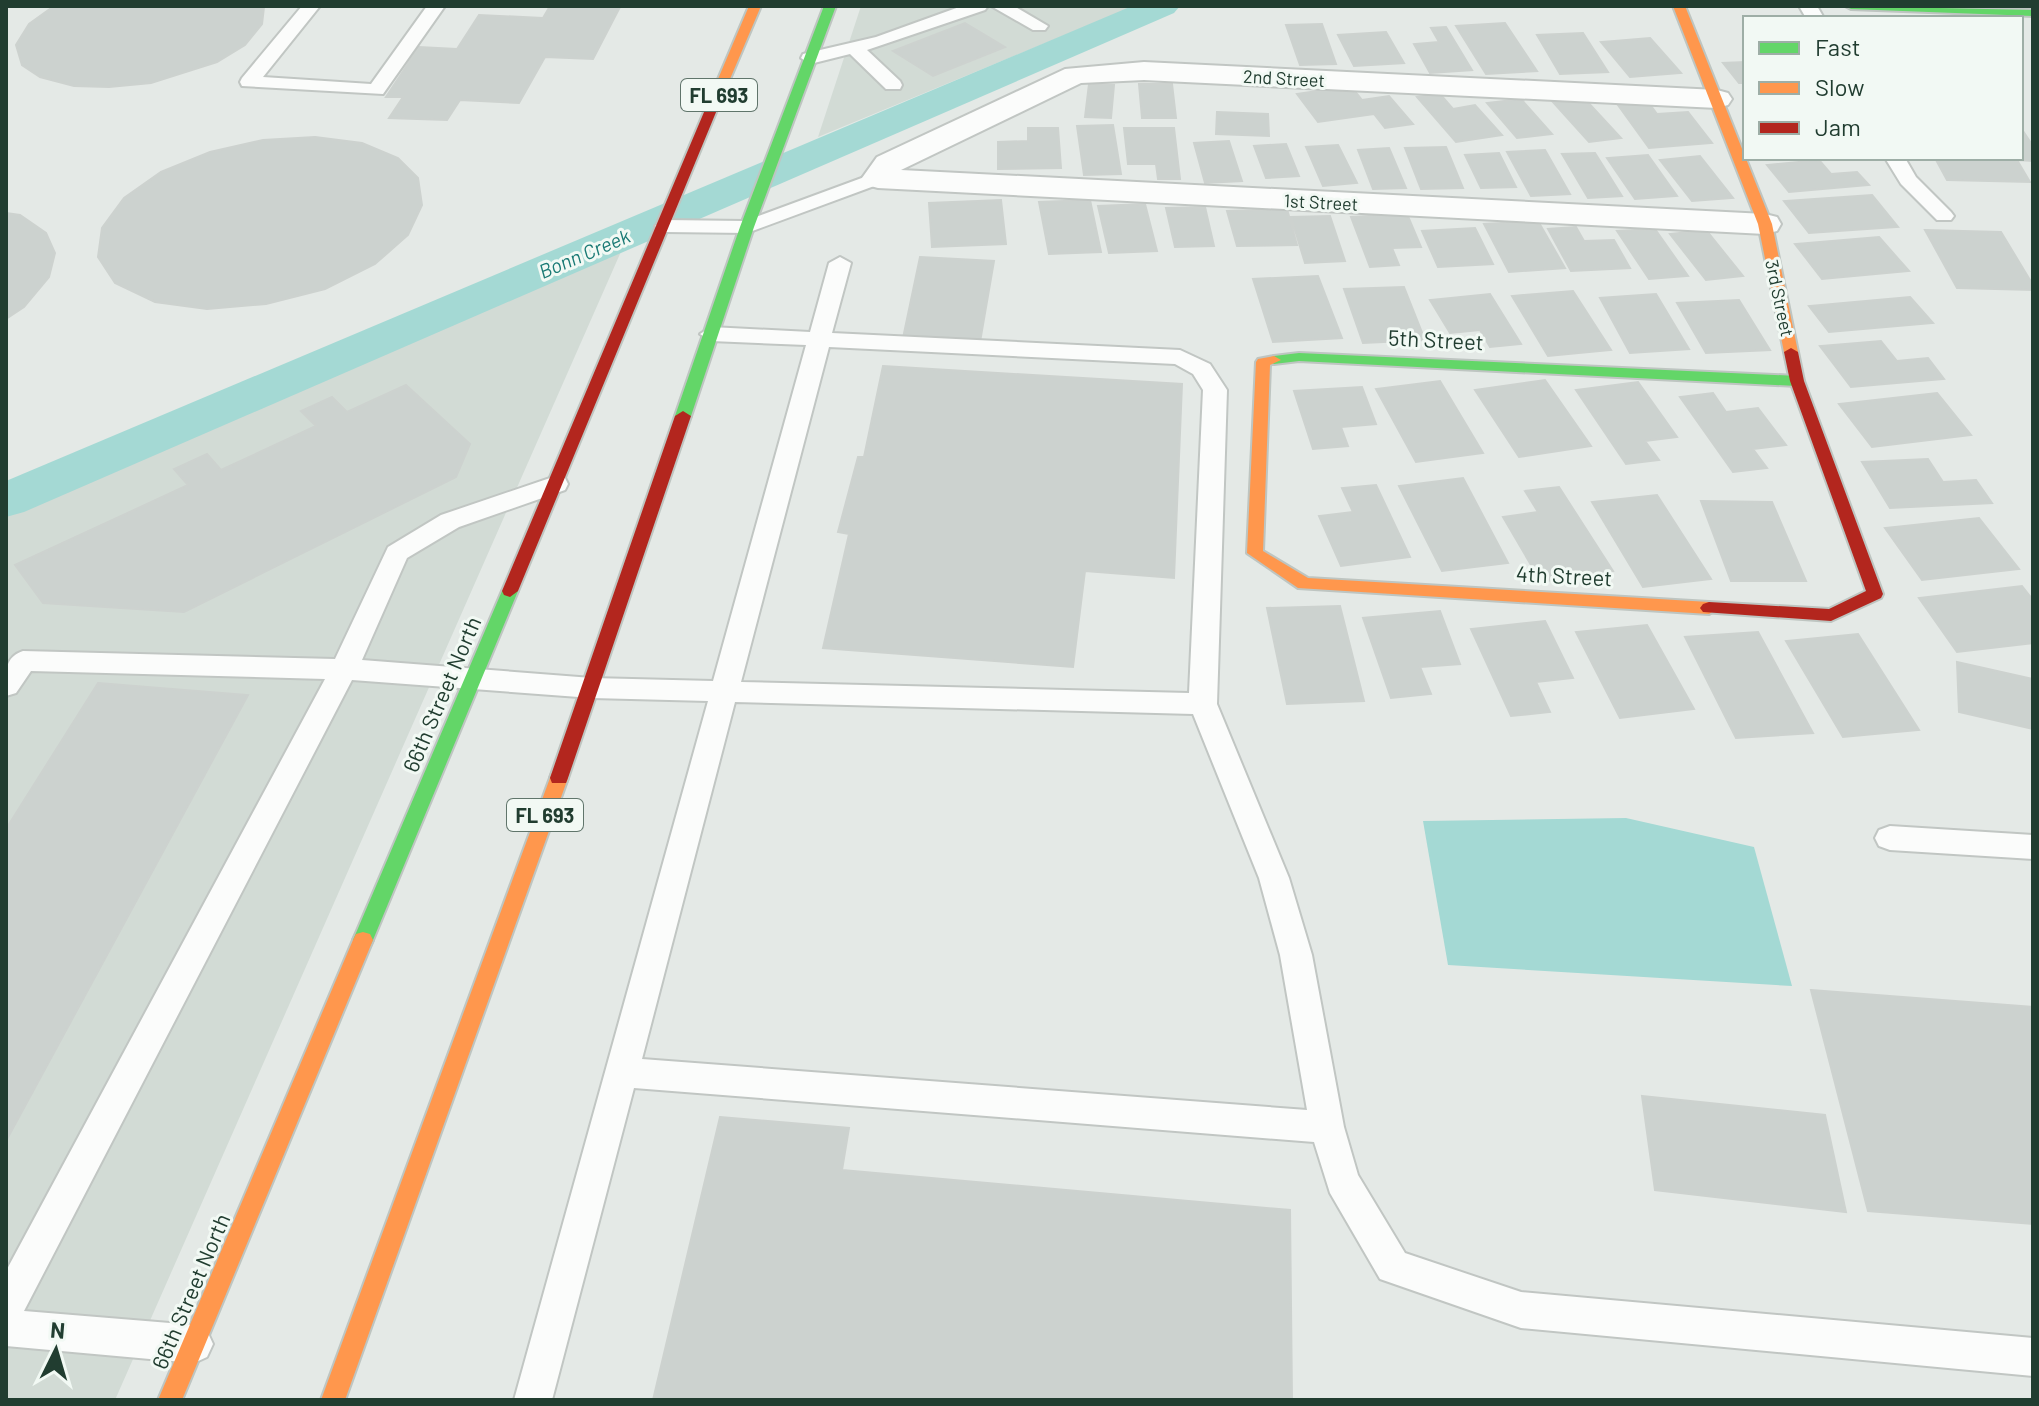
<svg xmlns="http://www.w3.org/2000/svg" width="2039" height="1406" viewBox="0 0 2039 1406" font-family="Barlow,sans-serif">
<rect width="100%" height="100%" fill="#e4e9e6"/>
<path fill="#d2dbd5" d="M861,6H1135L818,137Z
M627,238L115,1400H6V487Z"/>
<path fill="#a4d9d4" d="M1626,818L1754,847L1792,986L1448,965L1423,821Z"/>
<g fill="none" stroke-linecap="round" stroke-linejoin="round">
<path fill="#a4d9d4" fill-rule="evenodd" d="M1132,6H1180L1174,13L24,512L6,517V481Z"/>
</g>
<path fill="#ccd2cf" stroke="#cdd2cf" stroke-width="2" d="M54,6H263L264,7L262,24L245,45L217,62L151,83L109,87L74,86L40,77L22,65L16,45L29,24Z
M550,6L620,7L593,59L545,57L519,103L460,100L447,120L389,118L403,97H386L419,47L457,49L479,15L543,18Z
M965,23L1005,47L933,76L893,51Z
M1505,23L1537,71L1486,74L1456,26Z
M1322,24L1336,64L1300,65L1286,25Z
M1446,27L1472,70L1430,73L1414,44L1439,42L1431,28Z
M1386,32L1404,63L1354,66L1338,35Z
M1583,33L1608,72L1560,74L1537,35Z
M1650,38L1681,73L1630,77L1601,42Z
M1745,62V83H1739L1723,63Z
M1089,84L1114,85L1111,118L1085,117Z
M1139,84H1172L1176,118H1142Z
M1351,86L1362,100L1389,96L1413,124L1385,128L1374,114L1318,122L1297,94Z
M1440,94L1453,109L1475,105L1502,135L1456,142L1417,97Z
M1583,97L1621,138L1589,142L1552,101Z
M1521,99L1552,134L1517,138L1487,103Z
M1646,99L1657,114L1688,112L1712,143L1649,148L1615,101Z
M1217,112L1268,114L1269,136L1216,134Z
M1113,125L1121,174L1084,175L1077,126Z
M1028,128H1058L1061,168L998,169V142L1028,141Z
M1124,128H1174L1180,179H1158L1156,164H1128Z
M2021,128L2033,146V161L2017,160L2030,182L1947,180L1935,158H2021Z
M315,137L362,143L398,158L418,178L422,205L408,235L375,264L325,289L266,304L207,309L155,302L115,283L98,257L102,228L124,198L161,172L210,152L263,140Z
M1229,141L1242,181L1205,183L1194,143Z
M1286,144L1299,176L1266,178L1254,146Z
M1338,145L1357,183L1323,186L1306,147Z
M1446,147L1463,188L1421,189L1405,148Z
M1389,148L1406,188L1373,189L1358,150Z
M1545,150L1570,194L1531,196L1507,152Z
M1499,153L1516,187L1481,188L1465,155Z
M1595,153L1622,196L1588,198L1562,154Z
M1648,155L1677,196L1635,199L1607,158Z
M1700,156L1733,198L1692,201L1660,160Z
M1819,160L1831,174L1857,172L1869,185L1789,192L1767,165Z
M1872,195L1898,227L1809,233L1784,201Z
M1001,200L1006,244L932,247L929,203Z
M1090,200L1101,252L1049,254L1039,202Z
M1145,204L1157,251L1109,253L1098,206Z
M1205,207L1214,246L1175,247L1166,208Z
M1287,209L1297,245L1237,246L1227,211Z
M6,213L20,215L46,233L55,253L49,277L24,307L6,319Z
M1407,214L1421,247L1392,248L1399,265L1370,267L1351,217Z
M1330,216L1345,261L1305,263L1291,217Z
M1538,221L1565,268L1509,272L1484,224Z
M1576,227L1584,241L1614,240L1630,268L1571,271L1548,229Z
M1475,228L1493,264L1438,267L1422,231Z
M1655,229L1688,276L1649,279L1617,231Z
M1706,230L1743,276L1706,280L1670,234Z
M1925,230L2001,232L2033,285V290L1957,288Z
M1879,237L1909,271L1822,279L1795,244Z
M920,257L994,261L980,342L903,338Z
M1318,276L1342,338L1273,342L1253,279Z
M1404,287L1425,340L1363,343L1344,289Z
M1573,291L1611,350L1548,356L1512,296Z
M1490,294L1521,344L1490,347L1480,330L1450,333L1430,300Z
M1656,294L1689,349L1630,353L1600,298Z
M1910,297L1933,323L1829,332L1809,306Z
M1739,300L1770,350L1706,353L1677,303Z
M1881,341L1897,361L1928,358L1944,379L1851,387L1820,346Z
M883,366L1182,384L1174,578L1085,571L1073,667L823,648L849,534L838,532L858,457H864Z
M1545,380L1591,446L1519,457L1475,390Z
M1440,381L1483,453L1416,462L1376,389Z
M1638,382L1677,437L1645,441L1659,460L1626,464L1576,390Z
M406,385L470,444L456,477L184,612L43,603L15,565L188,485L174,469L207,454L221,470L316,426L301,411L332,397L347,412Z
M1362,387L1376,424L1341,427L1348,446L1313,449L1294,391Z
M1713,393L1726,412L1758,408L1786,445L1753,449L1767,468L1733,472L1680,397Z
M1937,393L1971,435L1872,447L1839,404Z
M1928,459L1943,482L1976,480L1992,503L1890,508L1862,462Z
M1463,478L1508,563L1442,571L1399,486Z
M1376,485L1410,557L1341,566L1319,516L1353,512L1342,488Z
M1559,487L1613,571L1541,582L1503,517L1538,512L1525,491Z
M1657,495L1711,579L1643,587L1592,502Z
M1701,501L1772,502L1806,581H1731Z
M1979,518L2019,569L1922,580L1885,528Z
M2022,586L2033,600V643L1957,652L1919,598Z
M1340,606L1364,701L1287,704L1267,608Z
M1440,611L1460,664L1420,667L1431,694L1391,698L1363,618Z
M1545,621L1573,678L1536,682L1550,712L1511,716L1471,629Z
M1647,625L1694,709L1620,718L1576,632Z
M1758,632L1813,733L1736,738L1685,637Z
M1858,634L1919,730L1843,737L1786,641Z
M1957,662L2033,679V729L1959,712Z
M98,683L248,695L6,1141V829Z
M1811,990L2033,1007V1224L1868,1211Z
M1642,1096L1825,1115L1846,1212L1655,1190Z
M720,1117L849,1128L842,1170L1290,1210L1292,1400H653Z"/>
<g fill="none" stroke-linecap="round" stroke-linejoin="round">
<defs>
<path id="lane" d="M302,6H320L263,77L371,84L427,6H445L383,94L242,86L240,82L242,78Z
M962,6H988L985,10L867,50L900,81L902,85L900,89H886L850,54L810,64L801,58L803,54L876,37Z
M991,6H1014L1048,26L1045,30H1033Z
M1799,6H1817L1824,18H1806Z
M1885,158H1905L1916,177L1951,212L1954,216L1951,220H1937L1901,184Z
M878,172L888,178L885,182L747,233L665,232L655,226L665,220L745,221Z
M840,257L851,263L832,333L1180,350L1210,364L1227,390L1217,704L1289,878L1312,955L1344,1127L1358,1175L1405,1253L1521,1292L2033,1338V1376L1521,1328L1380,1279L1330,1193L1314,1142L634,1088L552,1400H514L708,701L592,698L352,680L24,1311L194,1325L207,1331L213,1344L207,1357L194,1363L6,1346V1271L325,679L31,671L16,693L6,696C6,677 2,658 23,651L335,659L388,547L441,515L556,476L565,478L568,484L565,490L459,527L407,558L362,660L592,678L713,681L806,345L711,341L700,334L711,327L810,332L829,263ZM829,347L1175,364L1193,374L1203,390L1189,693L741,682ZM735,702L1193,714L1259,878L1280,955L1307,1110L642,1059Z
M1890,826L2033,835V859L1890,850L1879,846L1875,838L1879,830Z"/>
<path id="street" d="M1144,62L1717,90L1728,93L1732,99L1728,105L1717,108L1144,80L1081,83L901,170L1765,214L1777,217L1781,224L1777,231L1765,234L878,188L867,185L862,178L877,157L1065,69Z"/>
<path id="fast" d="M824,6H836L754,227L691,416L688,419H678L675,416L740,227Z
M1845,6L2033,10V16L1851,9Z
M1299,353L1797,376L1804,381L1797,386L1299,361L1274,364L1267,360L1274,356Z
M510,585L518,591L373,940L370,946L363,948L356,946L353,940L502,591Z"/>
<path id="slow" d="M749,6H761L719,105L709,108L707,105Z
M1673,6H1685L1772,224L1798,352L1796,355H1786L1784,352L1758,224Z
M1274,356L1281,360L1270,365L1263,551L1308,578L1709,602L1718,608L1709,614L1298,588L1247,553L1256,362L1258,359Z
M559,771L566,773L568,778L345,1400H321L550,778L552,773Z
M363,932L370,934L373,940L182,1400H158L353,940L356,934Z"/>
<path id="jam" d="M713,101L719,105L518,591L510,597L504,595L502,591L707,105Z
M1791,348L1798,352L1804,381L1883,594L1881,598L1831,621L1703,612L1700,608L1703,604L1709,602L1829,609L1866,591L1790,381L1784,352Z
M683,411L691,416L568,778L566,783H552L550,778L675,416Z"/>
</defs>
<use href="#lane" stroke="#c1c6c3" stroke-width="4"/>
<use href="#street" stroke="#c1c6c3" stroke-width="4"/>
<use href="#fast" stroke="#bec5c1" stroke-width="4"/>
<use href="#slow" stroke="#bec5c1" stroke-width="4"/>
<use href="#jam" stroke="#bec5c1" stroke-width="4"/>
<use href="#lane" fill="#fbfcfb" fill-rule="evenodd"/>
<use href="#street" fill="#fbfcfb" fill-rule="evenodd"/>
<use href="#fast" fill="#63d668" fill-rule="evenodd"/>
<use href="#slow" fill="#ff974d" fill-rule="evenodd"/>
<use href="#jam" fill="#b3261e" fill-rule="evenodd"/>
</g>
<g text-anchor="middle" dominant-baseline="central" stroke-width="6" stroke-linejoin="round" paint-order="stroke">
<g font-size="18" fill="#213d30" stroke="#f2f9f4">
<text transform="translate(1284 78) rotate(3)">2nd Street</text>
<text transform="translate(1321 202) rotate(3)">1st Street</text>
<text transform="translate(1780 298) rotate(78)">3rd Street</text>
</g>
<g fill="#f2f9f4" stroke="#60756b" stroke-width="2">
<rect x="681" y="79" width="76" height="32" rx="6"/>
<rect x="507" y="799" width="76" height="32" rx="6"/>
</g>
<g font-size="20" font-weight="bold" fill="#213d30">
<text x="719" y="95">FL 693</text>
<text x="545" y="815">FL 693</text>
</g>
<g font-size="20" font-style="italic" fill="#1a7a75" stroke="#f2f9f4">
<text transform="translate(584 253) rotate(-23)">Bonn Creek</text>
</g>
<g font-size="22" fill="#213d30" stroke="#f2f9f4">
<text transform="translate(1436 339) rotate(3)">5th Street</text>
<text transform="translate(1564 575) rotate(3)">4th Street</text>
<text transform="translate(441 694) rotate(-67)">66th Street North</text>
<text transform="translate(190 1291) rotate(-67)">66th Street North</text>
</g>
</g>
<rect width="2039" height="1406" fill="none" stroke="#213d30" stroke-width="16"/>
<rect x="1743" y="16" width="280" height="144" fill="#f2f9f4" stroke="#9eaea6" stroke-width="2"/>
<rect x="1759" y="42" width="40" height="12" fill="#63d668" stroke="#9eaea6" stroke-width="2"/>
<text x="1815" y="56" font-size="24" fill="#213d30">Fast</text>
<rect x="1759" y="82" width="40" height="12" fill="#ff974d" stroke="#9eaea6" stroke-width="2"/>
<text x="1815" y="96" font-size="24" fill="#213d30">Slow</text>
<rect x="1759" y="122" width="40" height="12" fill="#b3261e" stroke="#9eaea6" stroke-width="2"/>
<text x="1815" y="136" font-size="24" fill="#213d30">Jam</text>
<g transform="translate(56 1350) rotate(5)" stroke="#f2f9f4" stroke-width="6" paint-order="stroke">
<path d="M0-6L14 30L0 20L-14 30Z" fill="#213d30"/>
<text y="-12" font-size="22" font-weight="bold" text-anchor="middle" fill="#213d30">N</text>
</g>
</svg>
